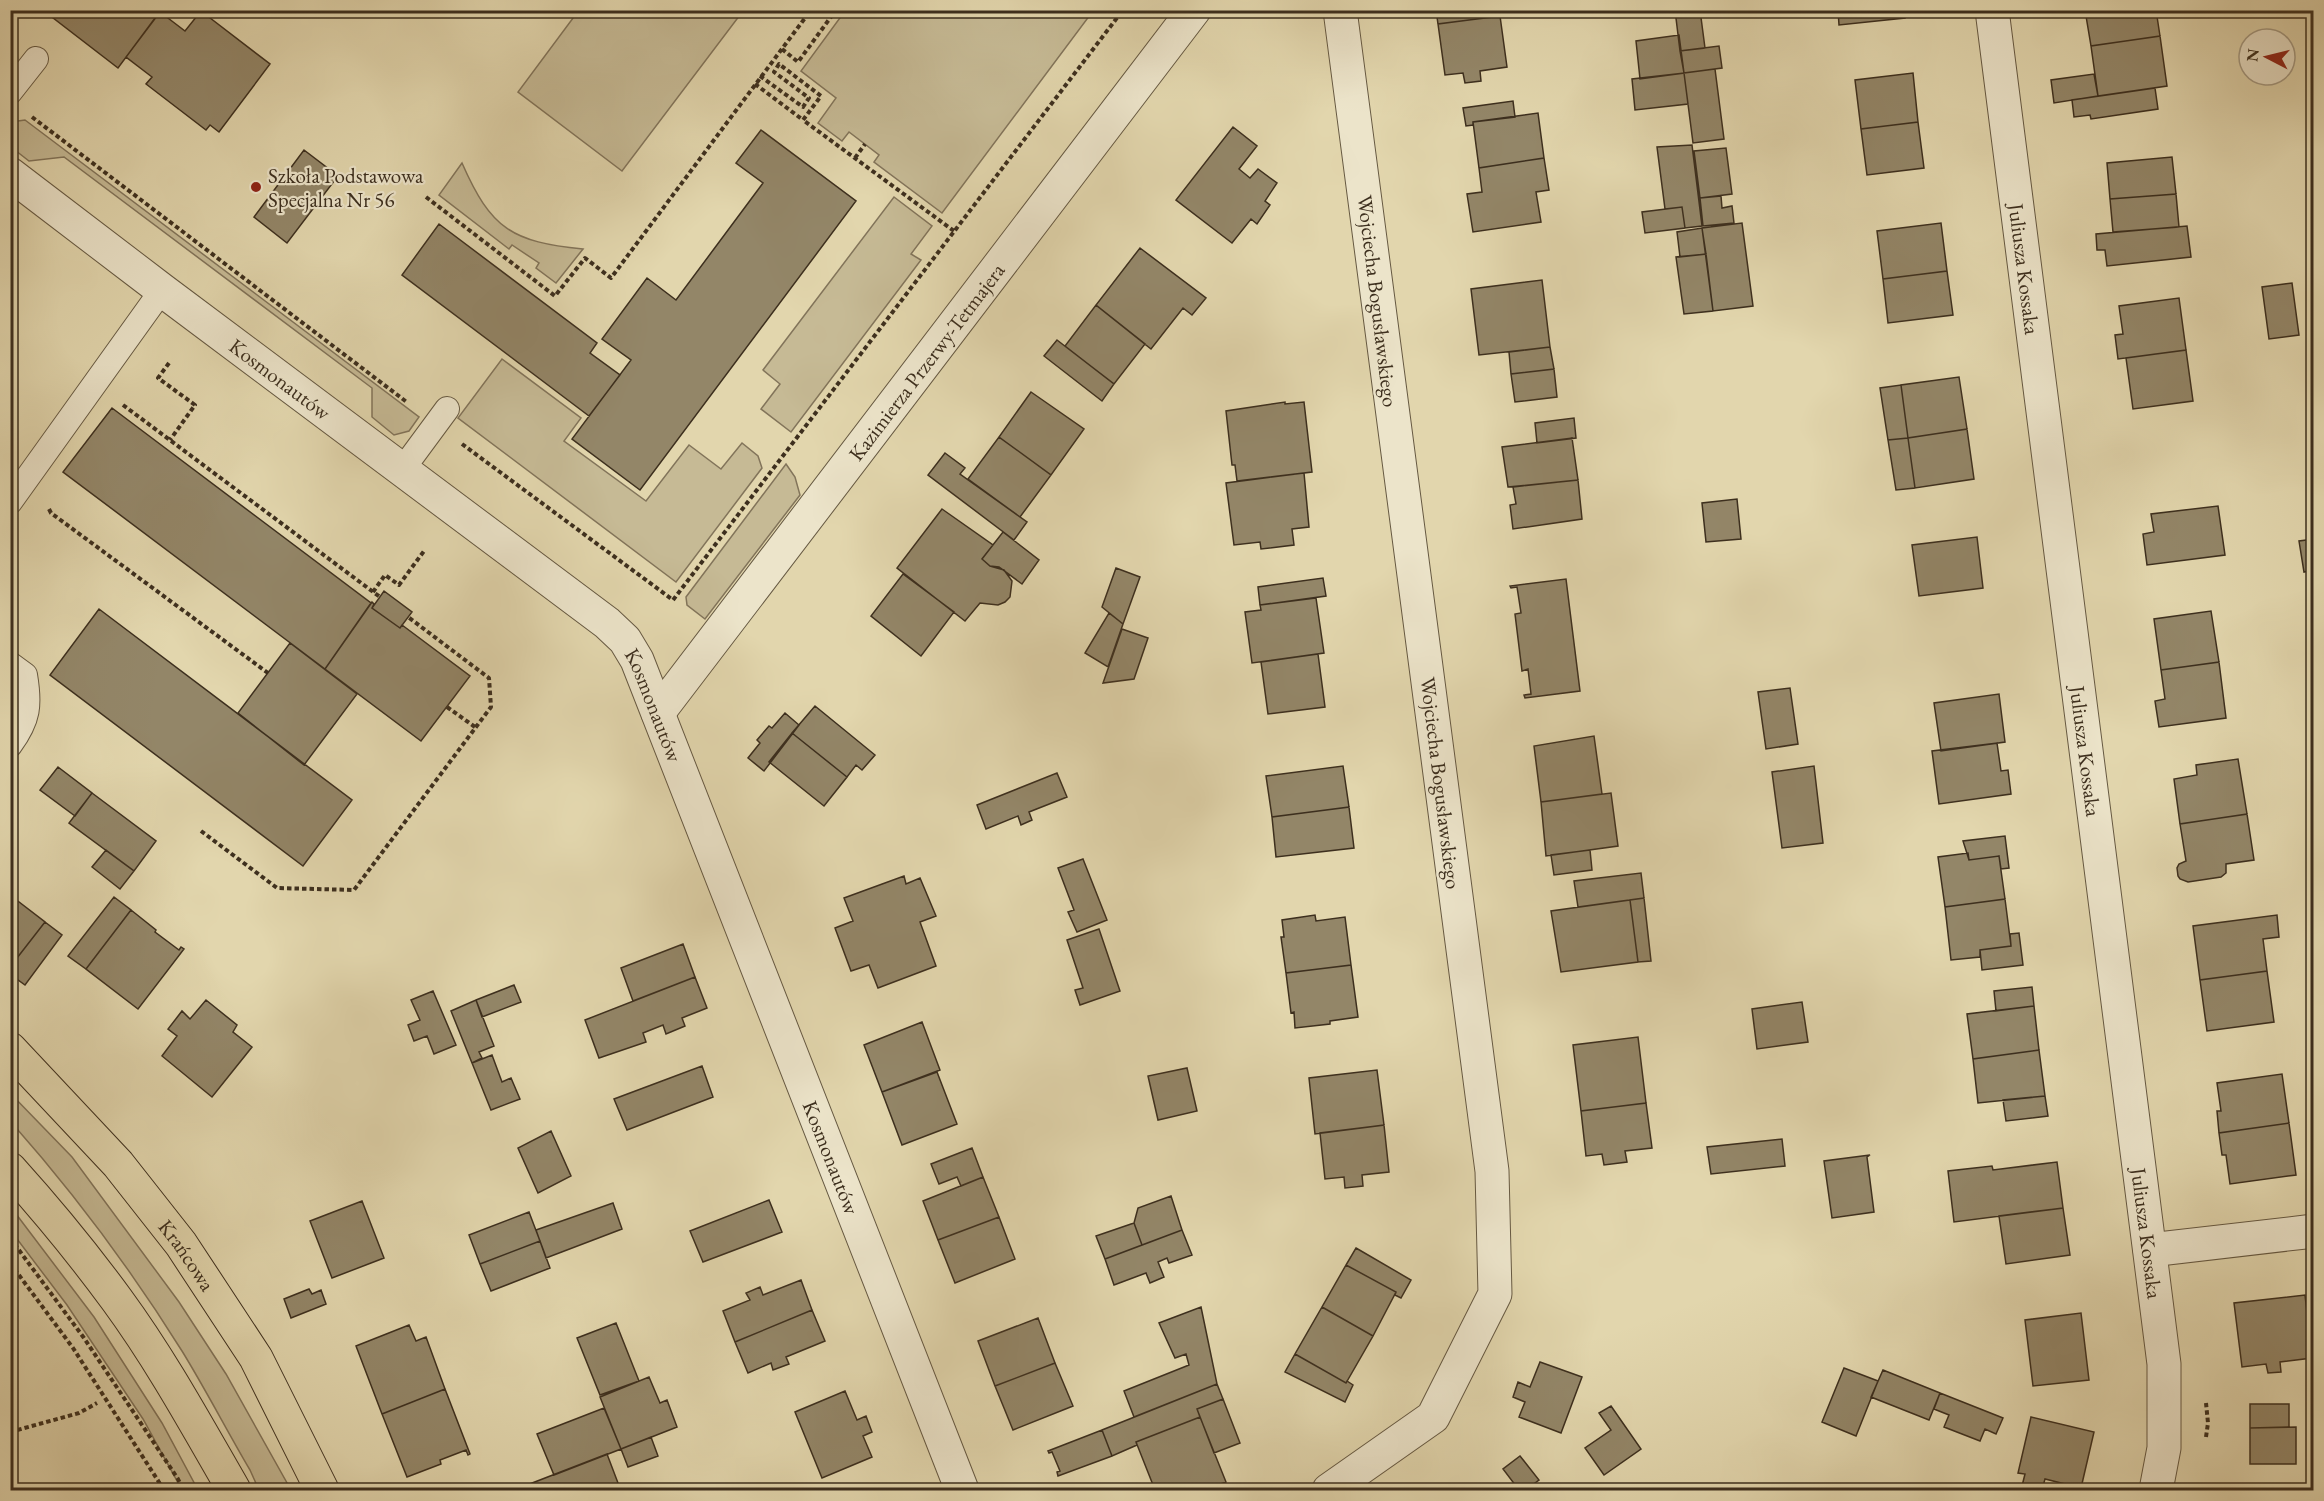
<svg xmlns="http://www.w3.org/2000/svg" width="2324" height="1501" viewBox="0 0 2324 1501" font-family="'EB Garamond',serif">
<rect width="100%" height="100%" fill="#e2d6ad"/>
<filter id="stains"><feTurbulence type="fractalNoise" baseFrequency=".00333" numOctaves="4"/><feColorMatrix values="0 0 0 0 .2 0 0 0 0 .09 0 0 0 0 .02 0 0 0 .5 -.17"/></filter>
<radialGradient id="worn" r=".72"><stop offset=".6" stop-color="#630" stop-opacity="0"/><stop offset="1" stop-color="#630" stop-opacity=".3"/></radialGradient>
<path fill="#c6ba95" stroke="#82745a" stroke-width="1.5" d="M579,10L743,11L622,171L518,92Z
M845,11V10L1093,11L942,213L874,162L879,155L849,132L842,141L818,123L836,98L801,71Z
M25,120L419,417L409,431L394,435L372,417V388L64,157L29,161L11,147V126L18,121Z
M462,163C491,229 512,242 583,249L556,283L536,268L539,263L512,245L509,249L439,195Z
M894,197L932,226L911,254L921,260L791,432L761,409L780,384L763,370Z
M502,359L581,418L564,441L646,501L689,445L721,469L742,443L758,456L762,468L676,582L458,418Z
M786,464L795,477L800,495L705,619L687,605L686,597Z
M10,1093L72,1157L179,1302L226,1374L291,1490H259L250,1470C227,1431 206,1390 182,1351C132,1271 74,1193 11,1122Z
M10,1206L94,1317L162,1423L198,1490H182L143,1419L67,1305L11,1231Z"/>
<path fill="#938668" stroke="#3d2f1e" stroke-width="1.5" d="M50,10H161L118,68L48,14Z
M1436,10H1499L1500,16L1438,24Z
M1675,10H1700L1705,48L1680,51Z
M1838,10H1905V18L1839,25Z
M2085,10H2156L2160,36L2091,46Z
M201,11L270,64L219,132L210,125L206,130L146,84L152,77L126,57L160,12L185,31Z
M1500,16L1507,67L1480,71L1481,81L1465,83L1463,73L1445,75L1438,24Z
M1679,35L1684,73L1640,79L1636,41Z
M2160,36L2167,86L2098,96L2091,46Z
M1719,46L1722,68L1684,73L1680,51Z
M1715,69L1724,139L1693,143L1684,73Z
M1684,73L1688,104L1635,110L1632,79Z
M1913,73L1918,122L1861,129L1855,80Z
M2094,74L2098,96L2054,103L2051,80Z
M2155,88L2158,109L2091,119L2090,115L2074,117L2072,100Z
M1513,101L1515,117L1473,122V125L1466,126L1463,108Z
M1538,113L1544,158L1479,168L1473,122Z
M1918,122L1924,168L1867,175L1861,129Z
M1233,127L1257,146L1239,169L1250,178L1258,169L1277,183L1265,201L1270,205L1257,224L1251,219L1232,243L1176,200Z
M761,130L856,201L640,490L572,439L631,360L602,339L647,278L676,300L763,183L736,163Z
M1692,145L1702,226L1685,228L1682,207L1665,209L1657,147Z
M1726,148L1732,194L1700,198L1694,151Z
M304,150L338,176L287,243L254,217Z
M2172,157L2176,194L2110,199L2107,163Z
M1544,158L1549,190L1536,192L1541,222L1473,232L1467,194L1482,192L1479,168Z
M2176,194L2179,227L2113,232L2110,199Z
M1721,196L1722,208L1732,206L1734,223L1703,226L1700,198Z
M1682,207L1685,228L1645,233L1642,212Z
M1742,223L1753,306L1713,311L1702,228Z
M1941,223L1947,271L1883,279L1877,231Z
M439,224L597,343L590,353L620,375L589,416L402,275Z
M2187,226L2191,257L2107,266L2105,250H2097L2096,234Z
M1702,228L1706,254L1680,257L1677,232Z
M1140,248L1206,298L1192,315L1183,308L1151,349L1096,305Z
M1706,254L1713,311L1684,314L1676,257Z
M1947,271L1953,315L1888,323L1883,279Z
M1542,280L1550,347L1479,355L1471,289Z
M2292,283L2299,335L2269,339L2262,287Z
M2179,298L2186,350L2118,359L2115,335L2123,334L2119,306Z
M1096,305L1145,344L1114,384L1065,346Z
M1057,340L1114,384L1102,401L1044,356Z
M1550,347L1554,369L1511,374L1509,352Z
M2186,350L2193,401L2133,409L2126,358Z
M1554,369L1557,397L1515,402L1511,374Z
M1959,377L1967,429L1908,438L1901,385Z
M1901,385L1908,438L1888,440L1880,388Z
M1031,392L1084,429L1051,475L999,437Z
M1285,402V404L1304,402L1312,472L1237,481L1235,465H1232L1226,411Z
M112,408L371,603L325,669L63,472Z
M1574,418L1576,438L1537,443L1535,423Z
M1967,429L1974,479L1915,488L1908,438Z
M999,437L1051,475L1020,517L968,479Z
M1572,438L1578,480L1508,487L1502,447Z
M1908,438L1915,488L1896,490L1888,440Z
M945,453L965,468L960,474L1027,522L1014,540L928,475Z
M1304,473L1309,527L1292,529L1294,545L1261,549L1260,542L1234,545L1226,483Z
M1578,480L1582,519L1513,529L1510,505L1516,504L1513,487Z
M1737,499L1741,539L1706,542L1702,503Z
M2218,506L2225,555L2147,565L2143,534L2154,532L2151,514Z
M942,509L993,545L982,559L990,566L1004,570L1012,581L1010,597L1005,602L998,605L980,603L965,621L897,568Z
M1003,532L1039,560L1022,584L999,567L990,566L982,559Z
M1977,537L1983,588L1919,596L1912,545Z
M2314,539V570L2304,572L2299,541Z
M1116,568L1140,577L1123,624L1102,607Z
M903,574L954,612L921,656L871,616Z
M1323,578L1326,596L1260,605L1258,587Z
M1566,579L1580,691L1525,698L1524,695L1531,694L1528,669L1522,671L1515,614L1521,613L1517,587L1511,588L1510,586Z
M384,591L412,612L400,628L372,608Z
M1316,598L1324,653L1252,663L1245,612L1261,610L1260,605Z
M372,602L374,604L372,608L400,628L402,625L470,676L421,741L325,669Z
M99,609L352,800L303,866L50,675Z
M2211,611L2219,662L2161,670L2154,619Z
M1109,613L1123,624L1108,667L1085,653Z
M1122,629L1148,638L1134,679L1103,683Z
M290,643L357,694L304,765L238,713Z
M1318,654L1325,707L1268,714L1261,662Z
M2219,662L2226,718L2159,727L2155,701L2165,699L2161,670Z
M1790,688L1798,744L1766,749L1758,692Z
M1999,694L2005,742L1941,751L1934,703Z
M815,706L875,755L862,770L856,765L847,777L792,733Z
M785,713L799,725L764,771L748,758L760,743L757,740L769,726L772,728Z
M792,733L847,777L824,806L769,762Z
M1594,736L1602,794L1541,802L1534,746Z
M1997,743L2001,771L2008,770L2011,794L1939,804L1932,751Z
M2238,759L2247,814L2180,824L2174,779L2197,775L2196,765Z
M1343,766L1349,807L1272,817L1266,776Z
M1814,766L1823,843L1782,848L1772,772Z
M58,767L92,793L75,816L40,790Z
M1057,773L1067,797L1029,812L1032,820L1021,825L1018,816L986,829L977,805Z
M92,793L156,841L134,871L69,823Z
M1611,793L1618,846L1546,856L1541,802Z
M1349,807L1354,848L1276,857L1272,817Z
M2247,814L2254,860L2226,864V873L2221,877L2188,882L2180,879L2178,876L2177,868L2179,864L2186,861L2180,824Z
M2005,836L2009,868L2001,869L1999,856L1969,860L1963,841Z
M106,850L134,871L120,889L92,867Z
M1590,850L1592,870L1554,875L1551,855Z
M1968,853L1969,860L1999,856L2005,899L1945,907L1938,857Z
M1083,859L1107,920L1077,932L1068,912L1074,910L1058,868Z
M1641,873L1644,898L1578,907L1574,881Z
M904,876L906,884L920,878L936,916L920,922L936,966L878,988L869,965L851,971L835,928L853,921L844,898Z
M10,895L45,922L10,967Z
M114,897L131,910L86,969L68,956Z
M1644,898L1651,961L1638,962L1630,900Z
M2005,899L2011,946L1980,950V957L1951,960L1945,907Z
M1630,900L1638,962L1561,972L1551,911Z
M131,910L156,930L155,932L179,950L181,947L184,949L138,1009L86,969Z
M1315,915L1316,921L1345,917L1351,965L1286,973L1281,937H1284L1282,920Z
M2277,915L2279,937L2263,939L2267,971L2200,980L2193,926Z
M45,922L62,935L25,985L10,974V967Z
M1099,929L1120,991L1080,1005L1075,990L1083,988L1067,940Z
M2019,933L2023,965L1982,970L1980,950L2011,946L2010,934Z
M683,944L695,977L633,1001L621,968Z
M1351,965L1358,1017L1330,1021V1024L1295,1028L1294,1012L1291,1013L1286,973Z
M2267,971L2274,1022L2207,1031L2200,980Z
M695,977L707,1008L682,1018L685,1026L666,1034L663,1025L643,1033L646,1042L599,1058L585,1020Z
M514,985L521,1002L482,1017L476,1000Z
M2032,987L2034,1006L1996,1011L1994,991Z
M433,991L456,1045L434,1054L427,1036L414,1041L408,1025L420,1020L411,1000Z
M206,1000L237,1025L233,1032L252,1047L212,1097L162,1056L177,1036L168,1029L182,1011L190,1019Z
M476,1000L494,1046L479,1052L482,1058L472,1063L451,1011Z
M1802,1002L1808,1042L1757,1049L1752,1009Z
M2034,1006L2039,1050L1973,1059L1967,1014Z
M922,1022L940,1070L882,1092L864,1045Z
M1638,1037L1646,1103L1581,1111L1573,1045Z
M2039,1050L2045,1096L1978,1103L1973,1059Z
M492,1055L502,1082L511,1078L520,1099L491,1110L472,1063Z
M702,1066L713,1097L627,1130L614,1099Z
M1187,1068L1197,1111L1158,1120L1148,1076Z
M1377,1070L1384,1125L1315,1134L1309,1078Z
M937,1072L957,1124L902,1145L882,1092Z
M2282,1074L2289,1123L2219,1133L2217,1111H2221L2217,1083Z
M2045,1096L2048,1116L2006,1121L2003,1100Z
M1646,1103L1652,1148L1625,1151L1627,1162L1604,1165L1602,1154L1586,1156L1581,1111Z
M2289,1123L2296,1175L2230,1184L2226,1155H2222L2219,1133Z
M1384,1125L1389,1172L1362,1175L1363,1186L1345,1188L1344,1177L1325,1179L1320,1133Z
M551,1131L571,1176L538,1193L518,1148Z
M1782,1139L1785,1166L1711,1174L1707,1147Z
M972,1148L983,1177L961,1186L957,1177L939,1184L931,1164Z
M1870,1155L1867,1157L1874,1212L1832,1218L1824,1161Z
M2057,1162L2063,1208L1954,1222L1948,1171L1992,1166L1993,1170Z
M983,1177L999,1217L938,1240L923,1201Z
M1171,1196L1182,1230L1142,1245L1134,1223L1138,1208Z
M769,1200L782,1232L703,1262L690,1231Z
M362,1201L384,1258L332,1278L310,1221Z
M613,1203L622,1229L546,1258L536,1230Z
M2063,1208L2070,1255L2006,1264L1999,1216Z
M529,1212L540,1241L480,1264L469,1235Z
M999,1217L1015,1259L955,1283L938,1240Z
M1134,1223L1142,1245L1105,1259L1096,1236Z
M1182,1230L1192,1255L1169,1263L1167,1258L1158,1262L1164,1277L1150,1283L1146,1273L1114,1285L1105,1259Z
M540,1241L550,1268L491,1291L480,1264Z
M1356,1248L1411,1280L1401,1298L1395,1295L1396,1292L1346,1265Z
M1346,1265L1396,1292L1373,1336L1322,1307Z
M801,1280L812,1310L735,1342L723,1311L750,1300L746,1293L760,1287L763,1295Z
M309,1289L312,1294L321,1290L326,1304L291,1318L284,1299Z
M2305,1295L2312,1358L2280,1362L2281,1372L2268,1373L2266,1364L2242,1367L2234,1303Z
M1201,1307L1217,1384L1134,1417L1124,1391L1189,1365L1186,1354L1175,1358L1159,1323Z
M1322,1307L1373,1336L1346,1383L1295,1354Z
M812,1310L825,1341L786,1357L789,1364L773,1370L771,1363L748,1373L735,1342Z
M2081,1313L2089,1380L2033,1386L2025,1320Z
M1038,1318L1055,1363L995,1386L978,1341Z
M616,1323L639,1381L600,1395L577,1338Z
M409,1325L416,1341L426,1337L445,1389L382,1414L356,1346Z
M1295,1354L1346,1383L1347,1381L1353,1385L1345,1402L1285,1372Z
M1540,1362L1582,1377L1561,1433L1519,1417L1525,1402L1513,1397L1518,1382L1530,1387Z
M1055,1363L1073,1406L1013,1430L995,1386Z
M1844,1368L1878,1381L1856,1436L1822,1422Z
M1883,1370L1940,1393L1929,1420L1871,1397Z
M649,1377L660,1403L667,1400L677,1427L621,1449L600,1397Z
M1217,1384L1223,1399L1197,1409L1200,1417L1136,1442L1137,1445L1112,1456L1102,1430Z
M445,1389L470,1454L468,1455L466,1450L440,1460L441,1464L407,1477L382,1414Z
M845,1391L857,1420L866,1416L872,1432L863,1436L872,1457L822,1478L795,1412Z
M1940,1393L2003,1418L1996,1434L1985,1429L1980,1441L1944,1427L1949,1415L1934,1409Z
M1223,1399L1240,1443L1214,1453L1197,1409Z
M2250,1404H2289V1427L2250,1428Z
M1611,1406L1641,1449L1604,1475L1585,1448L1611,1430L1599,1413Z
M604,1408L621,1449L554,1475L537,1434Z
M1200,1417L1226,1482L1204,1490H1155L1136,1442Z
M2031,1417L2094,1432L2081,1488L2045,1479L2042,1490L2022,1486L2025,1474L2018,1473Z
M2296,1427V1464H2250V1428Z
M1102,1430L1112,1456L1058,1476L1057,1472L1060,1471L1052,1452L1049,1453L1048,1451Z
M651,1437L658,1456L628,1467L621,1449Z
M607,1454L618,1483L598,1490H529L527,1485Z
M1520,1456L1539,1480L1535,1483L1542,1490H1519L1503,1469Z"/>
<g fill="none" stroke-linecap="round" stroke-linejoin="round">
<defs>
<path id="lane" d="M10,92L36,59
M402,470L447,409
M10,502L162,290
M10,664L25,675C30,705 29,719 10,745"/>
<g id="street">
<path id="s1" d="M1992,10L2164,1364V1448L2156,1490"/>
<path id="s2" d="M10,174L162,290L607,623L625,640L637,660L962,1490"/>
<path id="s3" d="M658,713L1194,10"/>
<path d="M2150,1250L2314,1231"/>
<path d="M1329,1490L1433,1417L1495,1294L1492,1171L1340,10"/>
</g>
<g id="primary">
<path id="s4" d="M10,1049L118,1164L181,1244L256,1358L322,1490"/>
<path d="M10,1169C48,1211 84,1255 117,1300C161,1360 197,1426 234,1490"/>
</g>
</defs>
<use href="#lane" stroke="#665942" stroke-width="26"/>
<use href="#street" stroke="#665942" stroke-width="35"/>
<use href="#primary" stroke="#3d2f1e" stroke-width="35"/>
<path stroke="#3d2f1e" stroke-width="4" stroke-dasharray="4.5 3" stroke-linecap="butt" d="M782,49L798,62L836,10
M760,76L803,107L809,98L774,72L779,64L821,96L803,120L954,231
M755,84L803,120
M32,117L408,403
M855,158L865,144
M426,197L555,296L585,258L611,278L811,10
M169,363L158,378L195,405L170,440
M123,405L380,597
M462,444L673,600L1123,10
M49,509L51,513L268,673
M373,592L385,575L399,585L424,551
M447,707L475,727
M201,831L277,888L354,890L491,707L489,678L408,617
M10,1238L84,1338L178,1479L183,1490
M10,1263L73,1348L164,1490
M10,1432L79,1413L97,1403
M2206,1437L2208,1423L2206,1403"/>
<use href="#lane" stroke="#ece4ca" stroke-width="24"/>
<use href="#street" stroke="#ece4ca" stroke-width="33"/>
<use href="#primary" stroke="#e2d6ad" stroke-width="33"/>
</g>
<circle fill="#8f2418" stroke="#ece4ca" stroke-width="2" cx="256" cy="187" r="6"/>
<g text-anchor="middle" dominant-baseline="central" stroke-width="4.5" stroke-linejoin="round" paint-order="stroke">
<g font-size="21" fill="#3d2f1e" stroke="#ece4ca" text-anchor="start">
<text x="268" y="175">Szkoła Podstawowa<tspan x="268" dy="24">Specjalna Nr 56</tspan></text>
</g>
<g font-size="21" fill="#3d2f1e" stroke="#ece4ca">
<text stroke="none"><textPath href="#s1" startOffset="261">Juliusza Kossaka</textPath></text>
<text transform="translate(1378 301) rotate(83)">Wojciecha Bogusławskiego</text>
<text stroke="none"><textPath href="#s3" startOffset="442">Kazimierza Przerwy-Tetmajera</textPath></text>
<text stroke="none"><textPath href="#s2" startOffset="339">Kosmonautów</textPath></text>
<text stroke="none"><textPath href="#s2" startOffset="843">Kosmonautów</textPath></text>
<text stroke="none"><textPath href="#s1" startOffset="747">Juliusza Kossaka</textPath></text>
<text transform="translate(1441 783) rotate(83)">Wojciecha Bogusławskiego</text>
<text stroke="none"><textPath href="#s2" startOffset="1329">Kosmonautów</textPath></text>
<text stroke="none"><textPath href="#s1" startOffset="1233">Juliusza Kossaka</textPath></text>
<text stroke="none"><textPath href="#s4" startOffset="272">Krańcowa</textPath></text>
</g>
</g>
<rect width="2324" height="1501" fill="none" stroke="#e2d6ad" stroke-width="36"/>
<rect x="12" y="12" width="2300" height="1477" fill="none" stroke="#3d2f1e" stroke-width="3"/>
<rect x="18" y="18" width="2288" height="1465" fill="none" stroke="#3d2f1e" stroke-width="1.5"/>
<g transform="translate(2267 57) rotate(277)"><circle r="28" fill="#ece4ca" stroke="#a69c85" stroke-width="1.5"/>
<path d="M0-4.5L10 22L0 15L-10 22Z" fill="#8f2418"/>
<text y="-9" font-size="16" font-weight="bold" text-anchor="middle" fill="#3d2f1e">N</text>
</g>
<rect width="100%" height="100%" filter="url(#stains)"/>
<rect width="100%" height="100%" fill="url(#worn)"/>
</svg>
